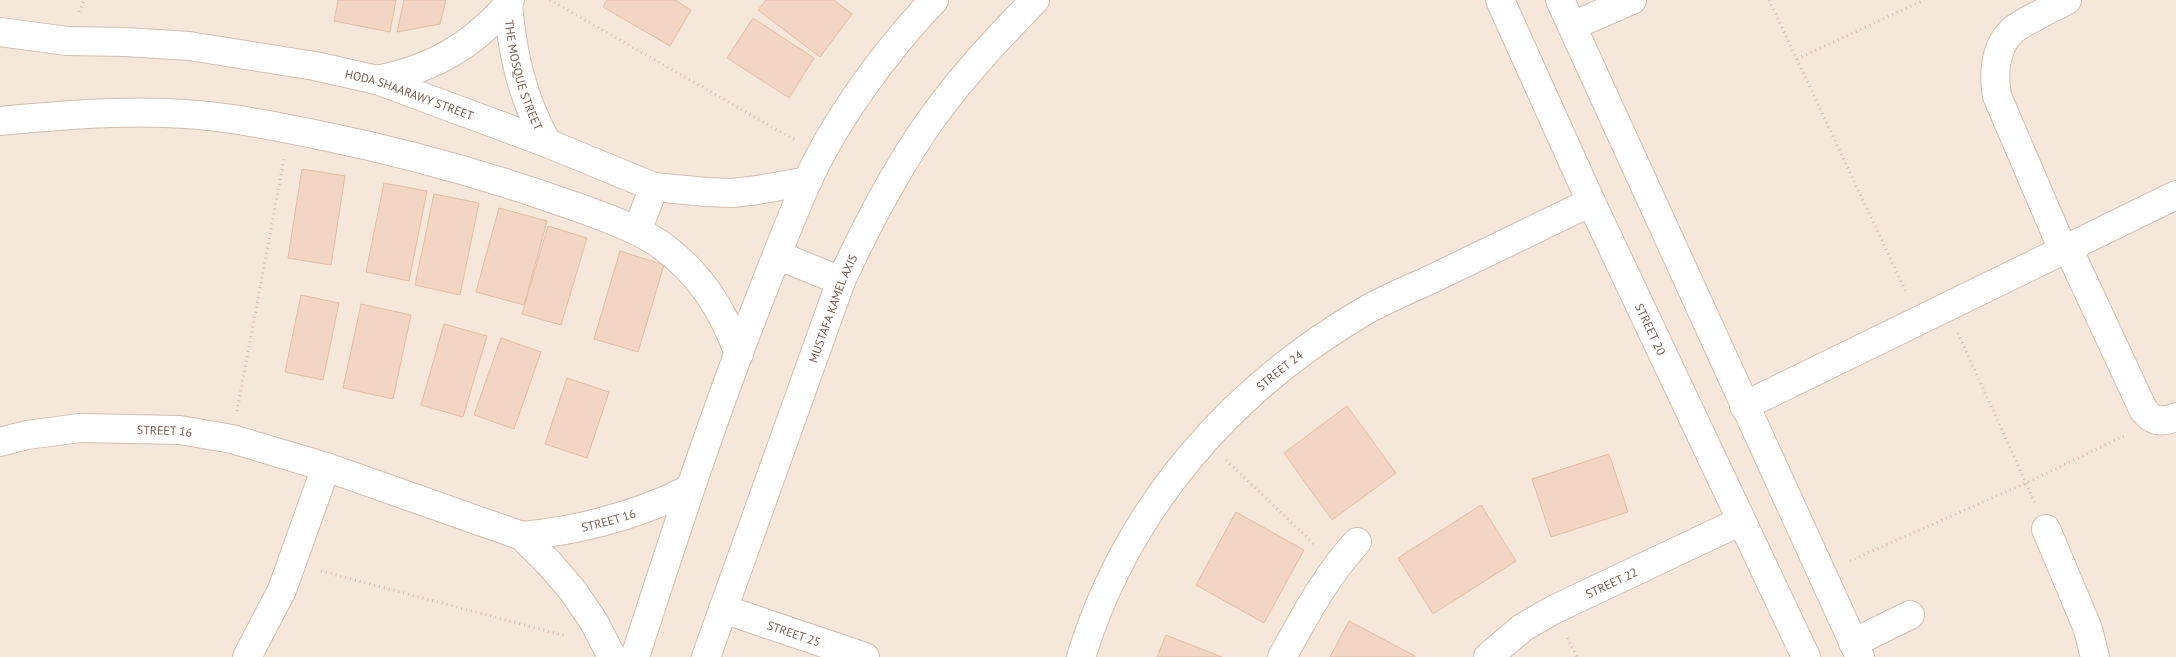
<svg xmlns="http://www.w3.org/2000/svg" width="2176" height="657" viewBox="0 0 2176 657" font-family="'PT Sans',sans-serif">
<rect width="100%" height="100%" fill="#fdf6ec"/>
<path fill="#f5e8da" d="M0,0H2176V657H0Z"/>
<path fill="#f3d5c3" stroke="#e6bba3" d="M338,0H396L390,32L334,21Z
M404,0H446L440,24L397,32Z
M607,0H675L691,10L670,46L603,7Z
M766,0H834L852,14L820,57L758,10Z
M753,18L814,58L789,98L727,58Z
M302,169L345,176L331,265L288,258Z
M384,183L427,191L409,281L366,272Z
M434,194L479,203L460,295L415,285Z
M499,208L547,221L524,305L476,292Z
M548,226L587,238L561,325L522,314Z
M620,251L664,265L638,352L594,339Z
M301,295L339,303L323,380L285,372Z
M361,304L411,315L393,399L343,388Z
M444,324L487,336L463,417L421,405Z
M501,338L541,352L514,429L474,415Z
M567,378L609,392L587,458L545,444Z
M1347,406L1396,473L1332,520L1284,453Z
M1609,454L1628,512L1551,537L1532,479Z
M1481,505L1516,561L1433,614L1398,558Z
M1236,512L1304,550L1264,623L1196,585Z
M1349,621L1415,656L1414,657H1330Z
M1166,635L1222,657H1157Z"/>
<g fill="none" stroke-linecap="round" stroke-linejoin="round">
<defs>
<g id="minor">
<path id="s1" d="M1500,0L1591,202L1806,657"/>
<path d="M1560,0L1860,657"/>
<path id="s2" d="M508,5C513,57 522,97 547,143"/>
<path d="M1572,26L1632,0"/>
<path id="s3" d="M0,32L67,41L125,42L189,46L315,66L377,80L547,143L654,187L706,192L732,193L758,190L808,181"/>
<path d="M377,80C420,71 455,56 487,26C495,19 505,10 510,0"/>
<path d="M0,121C55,116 109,111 164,113C215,114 265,124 314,134C388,149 461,168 533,192C570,205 630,223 661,245C700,273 723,310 739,354"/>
<path d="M637,231L654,187"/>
<path d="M2068,248L2143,409C2152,422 2162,423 2176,417"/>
<path d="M2063,250L1997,96C1993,74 1995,46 2013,30C2024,21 2053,8 2067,0"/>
<path d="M777,255L841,281"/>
<path d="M1744,406L2176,195"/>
<path id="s4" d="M0,442L27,435L80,428L180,430L232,439L326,467L522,536L549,563L573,591L594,622L612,657"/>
<path d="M2046,529L2088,629L2095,657"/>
<path id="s5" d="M522,536C582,530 636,516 690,489"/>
<path id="s6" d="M723,609L865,657"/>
<path d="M1853,643L1910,615"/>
<path d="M247,657L282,590L326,467"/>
<path d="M635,657C671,546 707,435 749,326C768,278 786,229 807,182C835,120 887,49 934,0"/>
<path id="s7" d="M706,657L841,281C864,231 889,183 919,137C952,87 993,43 1035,0"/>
<path id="s8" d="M1081,657C1127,508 1230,390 1363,312C1387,298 1413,288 1438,276C1489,251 1540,227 1591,202"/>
<path d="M1282,657C1305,616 1325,577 1357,542"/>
<path id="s9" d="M1488,657L1522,628L1553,610L1741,521"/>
</g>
</defs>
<use href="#minor" stroke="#d1beb0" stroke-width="30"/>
<path stroke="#d9b8a5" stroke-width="3" stroke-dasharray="1 4" stroke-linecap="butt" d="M550,0L795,140
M1769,0L1907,294
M79,12L84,0
M1797,59L1924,0
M1958,333L2035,503
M237,411L284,159
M1226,460L1316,546
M1850,561L2026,483L2126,435
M321,571L566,636
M1567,638L1577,657"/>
<use href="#minor" stroke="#fff" stroke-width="28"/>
</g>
<g text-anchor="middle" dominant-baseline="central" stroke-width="5" stroke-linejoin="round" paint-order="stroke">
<g font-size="12" fill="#7a5c4d" stroke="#fffaf3">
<text stroke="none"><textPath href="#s2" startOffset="72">THE MOSQUE STREET</textPath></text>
<text stroke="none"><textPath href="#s3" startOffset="416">HODA SHAARAWY STREET</textPath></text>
<text stroke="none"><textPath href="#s7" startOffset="371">MUSTAFA KAMEL AXIS</textPath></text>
<text stroke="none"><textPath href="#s1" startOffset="362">STREET 20</textPath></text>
<text stroke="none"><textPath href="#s8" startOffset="354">STREET 24</textPath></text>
<text stroke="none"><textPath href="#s4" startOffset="166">STREET 16</textPath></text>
<text stroke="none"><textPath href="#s5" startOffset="88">STREET 16</textPath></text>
<text stroke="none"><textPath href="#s9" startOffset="145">STREET 22</textPath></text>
<text stroke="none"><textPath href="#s6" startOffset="75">STREET 25</textPath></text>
</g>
</g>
</svg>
